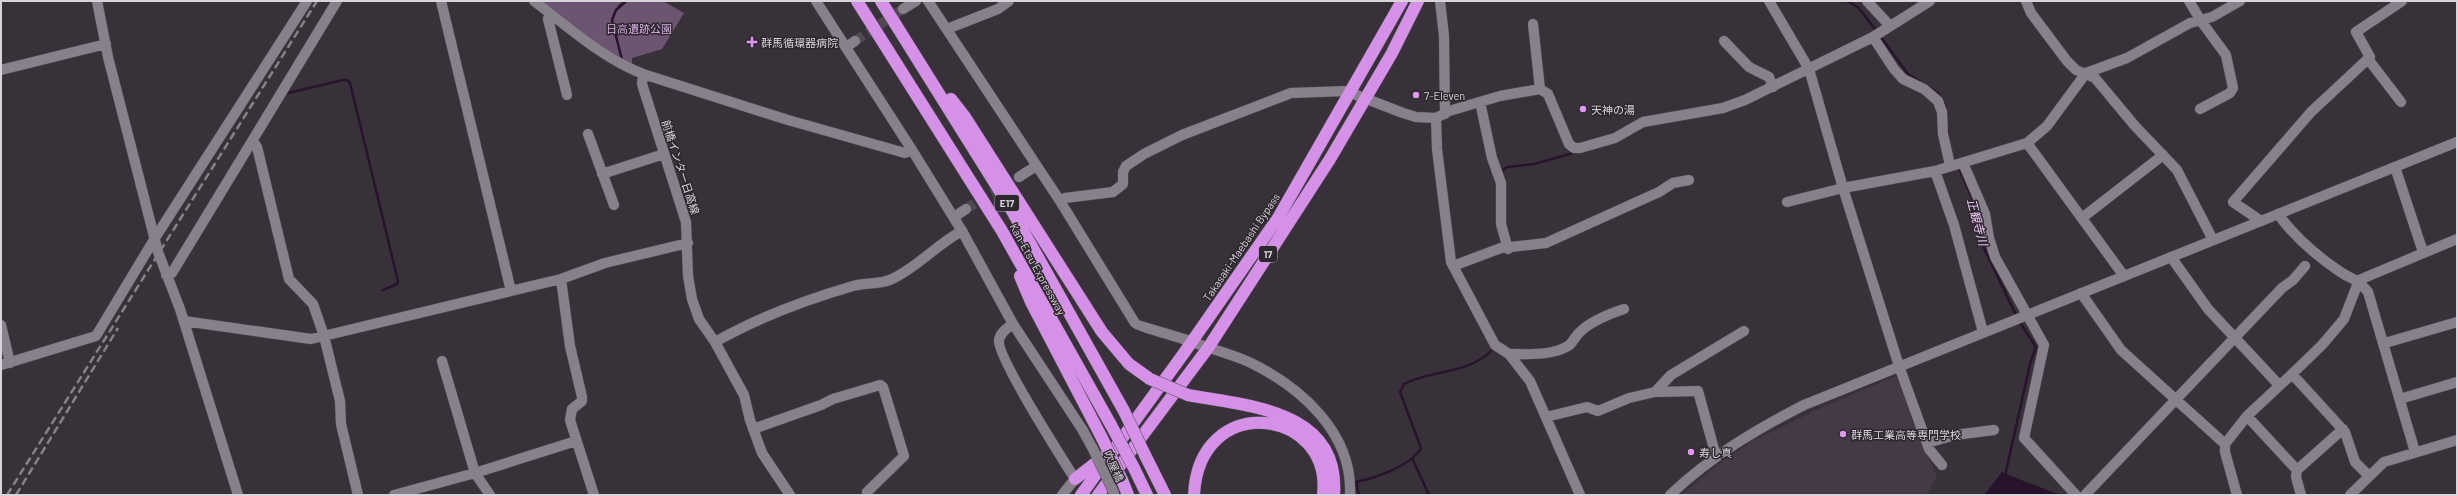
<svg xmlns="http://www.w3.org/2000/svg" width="2458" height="496" viewBox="0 0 2458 496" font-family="Barlow,'Noto Sans JP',sans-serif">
<rect width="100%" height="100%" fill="#38313a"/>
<path fill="#443947" d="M1896,376L1937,477L1926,495H1681L1716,466L1751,442L1816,410Z"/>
<path fill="#6b5571" d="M540,1H623L617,6L619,9L628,1H663L684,13L662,49L632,58V64L618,59Z"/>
<path fill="#28132d" d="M2002,472L2006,474L2060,495H1984Z"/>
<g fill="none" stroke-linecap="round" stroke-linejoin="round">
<path stroke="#28132d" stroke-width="2.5" d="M1847,1L1859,8L1877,32
M1880,36L1908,74L1938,93L1945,105L1948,137
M622,60L612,20L616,10L626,1
M284,94L343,80H347L350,83L398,281L397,284L383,290
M1958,166L1972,198L1983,246L2017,317
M1503,170L1507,167L1534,164L1573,153
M1412,458L1429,495
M2005,476L2030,364L2036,347L2019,321
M1359,495L1356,482C1375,478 1411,466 1421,448L1400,392L1404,384C1430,370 1469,374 1491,351"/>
<path stroke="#504952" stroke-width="10" stroke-dasharray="10 5" stroke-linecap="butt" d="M855,41L903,9
M966,209L1019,177"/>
<defs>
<path id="street" d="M97,1L108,57L158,252L180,309L238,495
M441,1L511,291
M534,1C569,27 602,58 643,74L788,120L905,153L912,150
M928,1L1060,201L1135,323C1137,326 1183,338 1192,342
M1440,1L1444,36L1445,114
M1867,1L1890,26
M2026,1L2031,13L2067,61L2076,70L2095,78L2135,126L2177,170L2213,240
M2189,1L2201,21L2226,55L2233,88L2230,93L2200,109
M903,9L916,1
M550,13L548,19L567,95
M1533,24L1540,89
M947,29L998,9L1009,1
M1873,37L1894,69L1903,79L1924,89L1938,101L1942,112L1943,134L1950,165
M1724,41L1749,67L1769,77L1773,87
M846,47L855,41
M2368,59L2401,102
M1,70L106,44
M643,74L642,84L686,222L688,276L692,299L699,319L715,342L744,395L750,420L762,453L790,495
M1480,102L1492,158L1501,183V224L1508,249
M1436,118L1437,149L1451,262L1495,345L1509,354L1530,381L1580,495
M588,134L614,205
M253,141L257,147L289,279L313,304L324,336L340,401L341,424L358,495
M2027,143L2124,276
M1963,163L1985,214L1989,238L1995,257L2044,345L2024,438L2076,495
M2395,167L2423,252
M1935,171L1954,225L1983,332
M602,174L664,154
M1019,177L1036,166
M1060,201L1065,198L1113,192L1123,184V172L1126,166L1144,154L1182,135L1291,93L1346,91L1403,113L1416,117L1436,118L1449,111L1500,96L1540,89L1548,94L1569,144L1574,148H1580L1615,138L1643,122L1723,108L1745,100L1873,37L1930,1
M1787,202L1843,188L1935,171L2027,143L2047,126L2086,73L2127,58L2190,23L2212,17L2240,1
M2278,214C2293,235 2317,256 2339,271C2353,281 2355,276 2368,292L2415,452
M954,217L966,209
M2082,218L2163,155
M2261,221L2233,202L2311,112L2370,57L2356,32L2402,1
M2171,257L2208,309L2279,385
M1453,266L1501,248L1546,243L1659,192L1673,183L1689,180
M166,275L172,273L337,1
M561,279L570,346L582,397V401L572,409L570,420L594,495
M2081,293L2121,350L2225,444L2247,416
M184,321L311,339L561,279L605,263L688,243
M1013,324C1007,328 1000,333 999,340C996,355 1063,460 1075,479
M1,325L10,363
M715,342C759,317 805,300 853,286C866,282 880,285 892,279C918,267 937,244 962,231
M2385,343L2457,322
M1509,354C1528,354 1551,356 1568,346C1573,343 1575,336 1580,332C1591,321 1609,314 1624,309
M442,361L475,473L490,495
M1,365L96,336L155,238L307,1
M1899,366L1929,449L1942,465
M2292,374L2322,345L2344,319L2359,280L2457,239
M1655,392L1671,375L1744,331
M2400,399L2457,382
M1546,417L1587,407L1598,411L1629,398L1655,392L1698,391L1716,456
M753,429L821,405L833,399L880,385L883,387L904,456L867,492
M1927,443L1955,435L1994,430
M2225,444V452L2237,495
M2297,470L2247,416L2292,374L2345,432L2355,462L2369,476
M394,495L475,473L576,441
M2085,495L2282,288L2293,280L2305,266
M2301,495L2296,477L2297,470L2343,429
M2350,495L2384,462L2457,440"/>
<path id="secondary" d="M816,1L912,150L962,231L1013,324L1082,429L1093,449
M1769,1L1809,69L1843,188L1899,366
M1192,342C1211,349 1231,354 1249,362C1301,387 1353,433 1350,495
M1062,495L1075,479
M1670,495C1710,457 1755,430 1804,405L2457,142"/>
<path id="highway" d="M857,1L1002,231L1111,425
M881,1L1011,209L1124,411
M951,99L965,117L1102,332L1129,364L1150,379
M1020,276L1031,302L1102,438
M1188,395C1249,406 1340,410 1334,495
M1145,455L1165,495
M1134,468L1147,495
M1075,479L1103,457
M1122,480L1128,495
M1081,495L1184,353L1278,218L1402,1
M1098,495L1208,348L1330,159L1392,53L1418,1
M1194,495C1199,390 1333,408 1323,495"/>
</defs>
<use href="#street" stroke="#534d55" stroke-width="11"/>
<use href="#secondary" stroke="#534d55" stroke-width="11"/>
<use href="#highway" stroke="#534d55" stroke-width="13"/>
<use href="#street" stroke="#88808b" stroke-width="10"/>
<use href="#secondary" stroke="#88808b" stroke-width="10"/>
<use href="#highway" stroke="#d590e7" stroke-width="12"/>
<path stroke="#868188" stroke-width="2.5" stroke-dasharray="8 4" stroke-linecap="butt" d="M7,495L317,1
M16,495L118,328"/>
<defs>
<path id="secondary-bridge" d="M1093,449L1114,493"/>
<path id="highway-bridge" d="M1150,379L1188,395
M1124,411L1145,455
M1111,425L1134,468
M1102,438L1122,480"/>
</defs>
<use href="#secondary-bridge" stroke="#534d55" stroke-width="11" stroke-linecap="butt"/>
<use href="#highway-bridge" stroke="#534d55" stroke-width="13" stroke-linecap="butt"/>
<use href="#secondary-bridge" stroke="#88808b" stroke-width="10"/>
<use href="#highway-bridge" stroke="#d590e7" stroke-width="12"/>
</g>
<g fill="#df98f2" stroke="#2e2730" stroke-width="1.5">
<path d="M750 36h4v4h4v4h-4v4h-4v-4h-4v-4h4z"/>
<circle cx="1416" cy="95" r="4"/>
<circle cx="1583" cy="109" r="4"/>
<circle cx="1843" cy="434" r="4"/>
<circle cx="1691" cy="452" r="4"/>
</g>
<g text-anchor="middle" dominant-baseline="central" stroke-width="3" stroke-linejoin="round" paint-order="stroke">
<g fill="#2e2730" stroke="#a5a0a6" stroke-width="1">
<rect x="995" y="195" width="24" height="16" rx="3"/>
<rect x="1259" y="246" width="18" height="16" rx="3"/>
</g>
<g font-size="10" font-weight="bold" fill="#d8d4d9">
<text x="1007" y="203">E17</text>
<text x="1268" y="254">17</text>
</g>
<g font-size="11" fill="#d7aee3" stroke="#2e2730">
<text x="639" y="28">日高遺跡公園</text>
</g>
<g font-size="11" fill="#d8d4d9" stroke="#2e2730" text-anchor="start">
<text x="761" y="42">群馬循環器病院</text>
<text x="1424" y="95">7-Eleven</text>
<text x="1591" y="109">天神の湯</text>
<text x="1851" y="434">群馬工業高等専門学校</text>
<text x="1699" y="452">寿し真</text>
</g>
<g font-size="11" fill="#d8d4d9" stroke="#2e2730">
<text transform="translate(681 167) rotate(72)">前橋インター日高線</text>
<text transform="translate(1241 247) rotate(-56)">Takasaki-Maebashi Bypass</text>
<text transform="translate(1038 269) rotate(61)">Kan-Etsu Expressway</text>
<text transform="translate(1114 466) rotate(65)">吹屋橋</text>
</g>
<g font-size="12" font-style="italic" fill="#f0cef9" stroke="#2e2730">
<text transform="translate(1978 222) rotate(75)">正観寺川</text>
</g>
</g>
<rect width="2458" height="496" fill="none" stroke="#d8d4d9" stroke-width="4"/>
</svg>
